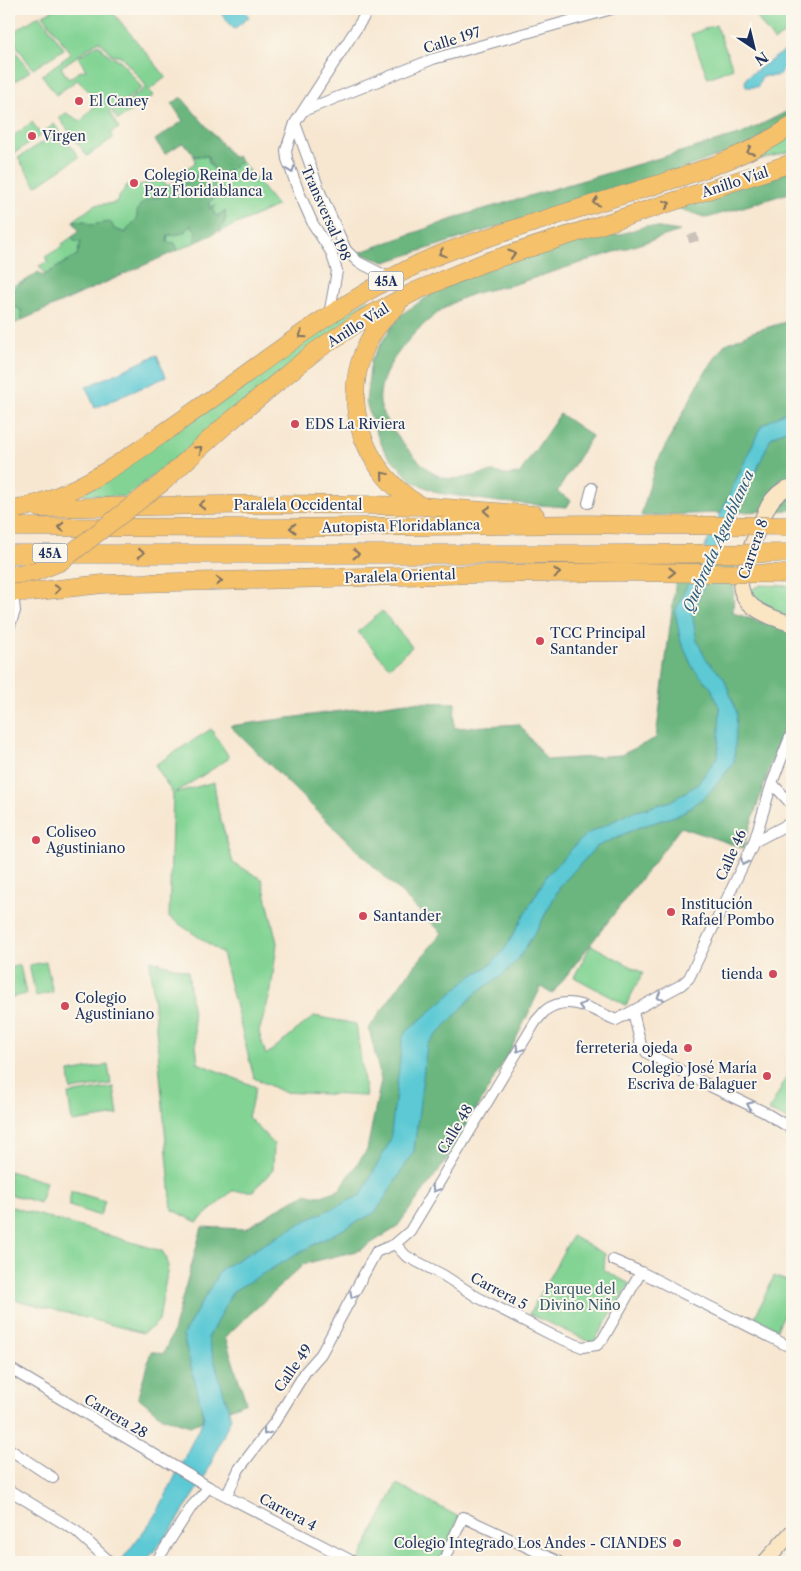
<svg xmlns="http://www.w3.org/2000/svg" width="801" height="1571" viewBox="0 0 801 1571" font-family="'Libre Caslon Text',serif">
<rect width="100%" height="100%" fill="#fbf7ec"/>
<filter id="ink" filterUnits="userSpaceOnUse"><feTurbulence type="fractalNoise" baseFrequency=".02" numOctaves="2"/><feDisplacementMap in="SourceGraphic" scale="10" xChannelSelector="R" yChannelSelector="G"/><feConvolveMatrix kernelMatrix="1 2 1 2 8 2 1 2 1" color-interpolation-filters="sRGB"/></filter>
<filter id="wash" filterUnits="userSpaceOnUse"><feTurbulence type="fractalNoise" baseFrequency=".0096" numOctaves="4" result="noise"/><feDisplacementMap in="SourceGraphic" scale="20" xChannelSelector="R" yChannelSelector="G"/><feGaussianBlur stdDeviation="1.12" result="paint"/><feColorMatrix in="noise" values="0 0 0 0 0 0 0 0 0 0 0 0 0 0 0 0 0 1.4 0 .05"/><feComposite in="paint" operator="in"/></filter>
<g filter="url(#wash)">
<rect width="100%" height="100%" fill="#f7e7d1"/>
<path fill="#83d494" stroke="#4f8279" d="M55,9H110L166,77L149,90L153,96L118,120L112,112L147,87L121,56H113L99,41L61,67L68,79L81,71L86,70L78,57L99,44L103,50L113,58L120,60L142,88L109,112L119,128L110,133L113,138L87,156L59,118L66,113L81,121L99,101L77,80L56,95L42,75L71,54L43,15Z
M751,9H786L792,18V28L774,41Z
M40,15L64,49L33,69L9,35Z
M716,25L733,68L708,78L691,34Z
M9,42L30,71L9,85Z
M32,122L41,135L13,154L9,148V139Z
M54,124L79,157L36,186L18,158L48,139L44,132Z
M792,133V151L750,162L787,137Z
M194,156H208L209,164L222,176L241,161L277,206L219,232L226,218L224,212L217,216L210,209L209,202L222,193L216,176L205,175L195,177L192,175C188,178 187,182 183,186C179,190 172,191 168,196L153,197L140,205L137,219L129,227L126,233L114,229L109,223L90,225L85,221H73L95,205L115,203L127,185H139L163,180L167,186L175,181L177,175L195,163Z
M191,225L196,231L195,239L196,242L178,250L175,244L167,242L168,235C179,235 185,234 191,225Z
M72,237L75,241L81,242L77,255L45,275L39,266L48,261L45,257L63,246L62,244Z
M27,280L17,287L22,320L9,326V287Z
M368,299L374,305L125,497L81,494Z
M761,585L792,586V619L762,606L748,591Z
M382,611L412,647L389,667L358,632Z
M211,729L229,757L228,759L175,793L214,782L218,810L233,863L262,879L277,943L271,991L259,1032L266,1055L314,1016L356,1024L366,1096L283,1092L254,1078L222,953L169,917L173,794L155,765Z
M591,945L643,973L626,1005L574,977Z
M150,960L188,971L198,1063L256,1087L248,1117L274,1144L273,1170L253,1191H232L197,1222L172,1210Z
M46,962L53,992L36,996L29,965Z
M20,965L26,994L9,998V968Z
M108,1065L111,1084L71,1090L69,1072Z
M792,1066V1122L769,1111Z
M114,1087L118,1115L72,1122L68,1094Z
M9,1171L46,1182L40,1203L9,1194Z
M71,1191L105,1201L100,1216L69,1206Z
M9,1206L162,1251L167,1259L168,1267L159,1320L154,1326L143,1333L9,1298Z
M572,1236L605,1254L604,1270L630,1284L593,1343L529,1314Z
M774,1276L792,1283V1298L777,1329L755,1317Z
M397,1484L459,1517L439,1562H358Z"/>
<path fill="#6ab67e" stroke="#42726e" d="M181,97L234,158L237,156L241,161L222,176C213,170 210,166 208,156H194L189,148L182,143L165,154L155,140L183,121L172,104Z
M792,109V117L751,144L679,170L385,262L358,253L467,214L742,134Z
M202,169L205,175L216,176L222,193L209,202L210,209L215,205L213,213L217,216L225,211C229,230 210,236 196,242L195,239L196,231L191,225C184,234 179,235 168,235L167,242L175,243L178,250L22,320L21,310L13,306L9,296L15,288L37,273L39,272L43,276L77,255L81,242H75L72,237L79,231L73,221H85L91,225L109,222L112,224L114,229L126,233L129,227L137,219C135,200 153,197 168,196L173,191L183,186L192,174L195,177Z
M792,169V192L707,218L674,207Z
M646,226L680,231L512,285C496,288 480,291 465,297C432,310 383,358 380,394C378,411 389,426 399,438C406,448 427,471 437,475C456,484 474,474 493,472C497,472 500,474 504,475C508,476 514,474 519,474L560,414L592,436L557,492L571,500L567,507L499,502L438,493L412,481L385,452L375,430L366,402L371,360L390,329L402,314L433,293L478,269L594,232L618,235Z
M792,320V510L641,516L655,466L702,377L724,345L752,332Z
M678,563H735L733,613L792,632V701L743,848L681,827L552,994L541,987L514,1043L453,1151L396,1228L360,1250L304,1264L225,1337L246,1402L190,1426L162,1417L138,1397L151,1351L163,1354L172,1335L202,1227L245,1229L284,1205L306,1194L321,1196L339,1190L367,1150L381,1080L369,1028L410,971L442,933L230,726L407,702L455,703L454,728L519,724L547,760L621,755L656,738Z"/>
<path fill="#5cc9d4" stroke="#3c7c99" d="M218,9H243L249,17L234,29Z
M792,46V67L783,68L778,76H762L758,87H746L745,82L747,77Z
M157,355L166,377L95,408L86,387Z
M792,408V426L771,438L692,613L697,641L706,659L724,678L737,713L734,763L708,794L681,814L637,828L596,847L561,885L539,926L519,958L502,976L478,991L427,1045L414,1151L376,1212L313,1245L233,1291L208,1338L231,1418L203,1481L172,1529L145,1562H120L156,1515L204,1418L183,1335L221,1269L301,1223L361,1195L390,1141L403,1035L470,977L490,965L505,949L547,875L585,835L630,813L671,801L697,785L718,756L720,709L711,688L693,668L681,642L675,612L761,426Z"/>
</g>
<g filter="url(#ink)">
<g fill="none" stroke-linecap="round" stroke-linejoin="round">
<path stroke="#cbc2ba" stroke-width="10" stroke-dasharray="10 5" stroke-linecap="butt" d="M692,234L694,242"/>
<defs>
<path id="minor" d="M303,111L433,59L612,9
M295,123L320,192L346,250L358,262L390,278
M329,315L337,271L331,252L313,224L298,190L287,159L286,150L295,123L369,9
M588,503L592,488
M9,628L15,611L13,592
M772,783L792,805
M754,842L792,822
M633,1012L641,1045L647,1053L710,1086L764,1112L792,1129
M395,1244L406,1256L443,1275L477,1297L552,1335L582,1347L597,1345L603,1339L641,1272
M613,1260L641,1272L792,1348
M9,1368L209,1487L354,1562
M9,1449L53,1478
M9,1490L76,1531L110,1562
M227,1495L239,1469L274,1423L306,1371L321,1354L376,1252L395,1244L410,1231L536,1021C539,1018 543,1013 546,1010C569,993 595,1011 616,1020L681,985L689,978L754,842L772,783L792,732
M156,1562L192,1506L209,1487
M443,1562L463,1517L559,1562"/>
<path id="secondary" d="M792,487C785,488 778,493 773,499C765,507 738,577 741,588C745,610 774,618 792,624
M765,1562L792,1532"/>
<path id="trunk" d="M397,306C330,363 348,464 421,506
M163,482L221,429L313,353L363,319L416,291L483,263L792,163
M39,508L274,504L364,505L421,506L535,515
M18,509C80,494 131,456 182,420C256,368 330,308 412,267C440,253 471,243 502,233C556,215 610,199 665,182C712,167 750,154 792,126
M9,527L277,528L587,524L628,525
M9,554H625
M9,592H30L103,584L477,574L623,572"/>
</defs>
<use href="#minor" stroke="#898b98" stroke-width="12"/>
<use href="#secondary" stroke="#898b98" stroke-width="17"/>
<use href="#trunk" stroke="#898b98" stroke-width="19"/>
<use href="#minor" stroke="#fff" stroke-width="10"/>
<use href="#secondary" stroke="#fbe6c4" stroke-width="15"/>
<use href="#trunk" stroke="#f5c16b" stroke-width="18"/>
<defs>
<path id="trunk-bridge" d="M628,525L792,526
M625,554L792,553
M623,572L792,574
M9,575L35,572L60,562L163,482"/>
</defs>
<use href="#trunk-bridge" stroke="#898b98" stroke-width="19" stroke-linecap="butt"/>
<use href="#trunk-bridge" stroke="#f5c16b" stroke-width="18"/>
</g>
<defs><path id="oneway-chevron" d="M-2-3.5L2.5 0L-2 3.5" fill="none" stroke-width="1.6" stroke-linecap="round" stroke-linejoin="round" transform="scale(1.25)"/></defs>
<g stroke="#7d7164">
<use href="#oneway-chevron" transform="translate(750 151) rotate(154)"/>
<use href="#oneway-chevron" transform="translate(596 202) rotate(164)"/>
<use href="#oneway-chevron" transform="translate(667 204) rotate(-18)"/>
<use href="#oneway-chevron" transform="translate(442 253) rotate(159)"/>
<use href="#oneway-chevron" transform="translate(512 254) rotate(-17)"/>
<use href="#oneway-chevron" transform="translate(302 335) rotate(145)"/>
<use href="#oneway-chevron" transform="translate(199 449) rotate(-42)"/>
<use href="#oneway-chevron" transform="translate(384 475) rotate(-130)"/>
<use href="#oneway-chevron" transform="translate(202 505) rotate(179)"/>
<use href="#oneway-chevron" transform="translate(487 511) rotate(-176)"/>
<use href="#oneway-chevron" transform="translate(61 527) rotate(-180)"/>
<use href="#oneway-chevron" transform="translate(293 528) rotate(179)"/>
<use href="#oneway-chevron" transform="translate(141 553)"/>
<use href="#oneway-chevron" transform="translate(356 554)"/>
<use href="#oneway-chevron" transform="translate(672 572)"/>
<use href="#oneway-chevron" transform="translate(557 573) rotate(-1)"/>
<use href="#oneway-chevron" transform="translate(219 581) rotate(-2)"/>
<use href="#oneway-chevron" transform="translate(57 589) rotate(-7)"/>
</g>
<g stroke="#8d97ae">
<use href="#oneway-chevron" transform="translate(291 170) rotate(70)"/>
<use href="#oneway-chevron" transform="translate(744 862) rotate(116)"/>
<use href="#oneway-chevron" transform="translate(660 997) rotate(151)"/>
<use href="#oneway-chevron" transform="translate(582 1006) rotate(-163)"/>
<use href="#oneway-chevron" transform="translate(519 1049) rotate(121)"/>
<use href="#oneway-chevron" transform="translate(750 1105) rotate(-155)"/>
<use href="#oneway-chevron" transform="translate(435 1189) rotate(121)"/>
<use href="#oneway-chevron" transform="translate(353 1295) rotate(119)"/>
<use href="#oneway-chevron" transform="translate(266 1432) rotate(127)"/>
</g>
</g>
<g fill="#d1495b" stroke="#fbf7ec" stroke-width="2">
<circle cx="79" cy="101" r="5"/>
<circle cx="32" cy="136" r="5"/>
<circle cx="134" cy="183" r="5"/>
<circle cx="295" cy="424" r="5"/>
<circle cx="540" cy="641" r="5"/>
<circle cx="36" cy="840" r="5"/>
<circle cx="671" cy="912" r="5"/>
<circle cx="363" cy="916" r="5"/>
<circle cx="773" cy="974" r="5"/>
<circle cx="65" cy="1006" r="5"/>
<circle cx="688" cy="1048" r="5"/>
<circle cx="767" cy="1076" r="5"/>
<circle cx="677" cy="1543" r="5"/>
</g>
<g text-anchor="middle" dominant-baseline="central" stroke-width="4" stroke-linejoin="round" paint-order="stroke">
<g fill="#fbf7ec" stroke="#5e6b89" stroke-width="1">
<rect x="368.5" y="271.5" width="35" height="19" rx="4"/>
<rect x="32.5" y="543.5" width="35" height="19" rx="4"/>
</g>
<g font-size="12" font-weight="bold" fill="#1b2f5e">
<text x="386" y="281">45A</text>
<text x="50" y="553">45A</text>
</g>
<g font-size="14" fill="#1b2f5e" stroke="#fbf7ec">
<text transform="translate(452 40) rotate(-17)">Calle 197</text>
<text transform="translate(735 182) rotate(-18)">Anillo Víal</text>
<text transform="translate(326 213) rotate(66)">Transversal 198</text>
<text transform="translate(358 325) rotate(-32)">Anillo Víal</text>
<text x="298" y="505">Paralela Occidental</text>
<text transform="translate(401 526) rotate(-1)">Autopista Floridablanca</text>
<text transform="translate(753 549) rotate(-71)">Carrera 8</text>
<text transform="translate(400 576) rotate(-2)">Paralela Oriental</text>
<text transform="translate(731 855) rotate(-66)">Calle 46</text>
<text transform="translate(455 1129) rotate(-59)">Calle 48</text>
<text transform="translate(499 1291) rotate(28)">Carrera 5</text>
<text transform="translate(293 1368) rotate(-55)">Calle 49</text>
<text transform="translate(116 1416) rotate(31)">Carrera 28</text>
<text transform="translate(288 1512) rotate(28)">Carrera 4</text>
</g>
<g font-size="14" fill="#1b2f5e" stroke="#fbf7ec" text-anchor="start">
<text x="89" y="101">El Caney</text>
<text x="42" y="136">Virgen</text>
<text x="144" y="175">Colegio Reina de la<tspan x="144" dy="16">Paz Floridablanca</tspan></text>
<text x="305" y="424">EDS La Riviera</text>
<text x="550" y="633">TCC Principal<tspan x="550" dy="16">Santander</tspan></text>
<text x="46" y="832">Coliseo<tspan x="46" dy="16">Agustiniano</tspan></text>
<text x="681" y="904">Institución<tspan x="681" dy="16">Rafael Pombo</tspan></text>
<text x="373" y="916">Santander</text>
<text x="763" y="974" text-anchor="end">tienda</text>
<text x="75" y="998">Colegio<tspan x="75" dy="16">Agustiniano</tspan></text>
<text x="678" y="1048" text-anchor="end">ferreteria ojeda</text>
<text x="757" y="1068" text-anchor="end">Colegio José María<tspan x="757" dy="16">Escriva de Balaguer</tspan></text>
<text x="667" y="1543" text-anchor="end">Colegio Integrado Los Andes - CIANDES</text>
</g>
<g font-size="14" fill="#35586c" stroke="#fbf7ec">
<text x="580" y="1289">Parque del<tspan x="580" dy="16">Divino Niño</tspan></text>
</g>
<g font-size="15" font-style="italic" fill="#2e5d81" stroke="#fbf7ec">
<text transform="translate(718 541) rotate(-66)">Quebrada Aguablanca</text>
</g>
</g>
<rect width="801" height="1571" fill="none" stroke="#fbf7ec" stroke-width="30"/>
<g transform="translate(754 48) rotate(145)" stroke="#fbf7ec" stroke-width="4" paint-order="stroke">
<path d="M0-4L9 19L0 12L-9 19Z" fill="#1b2f5e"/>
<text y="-8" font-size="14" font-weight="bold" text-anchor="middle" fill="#1b2f5e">N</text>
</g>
</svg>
